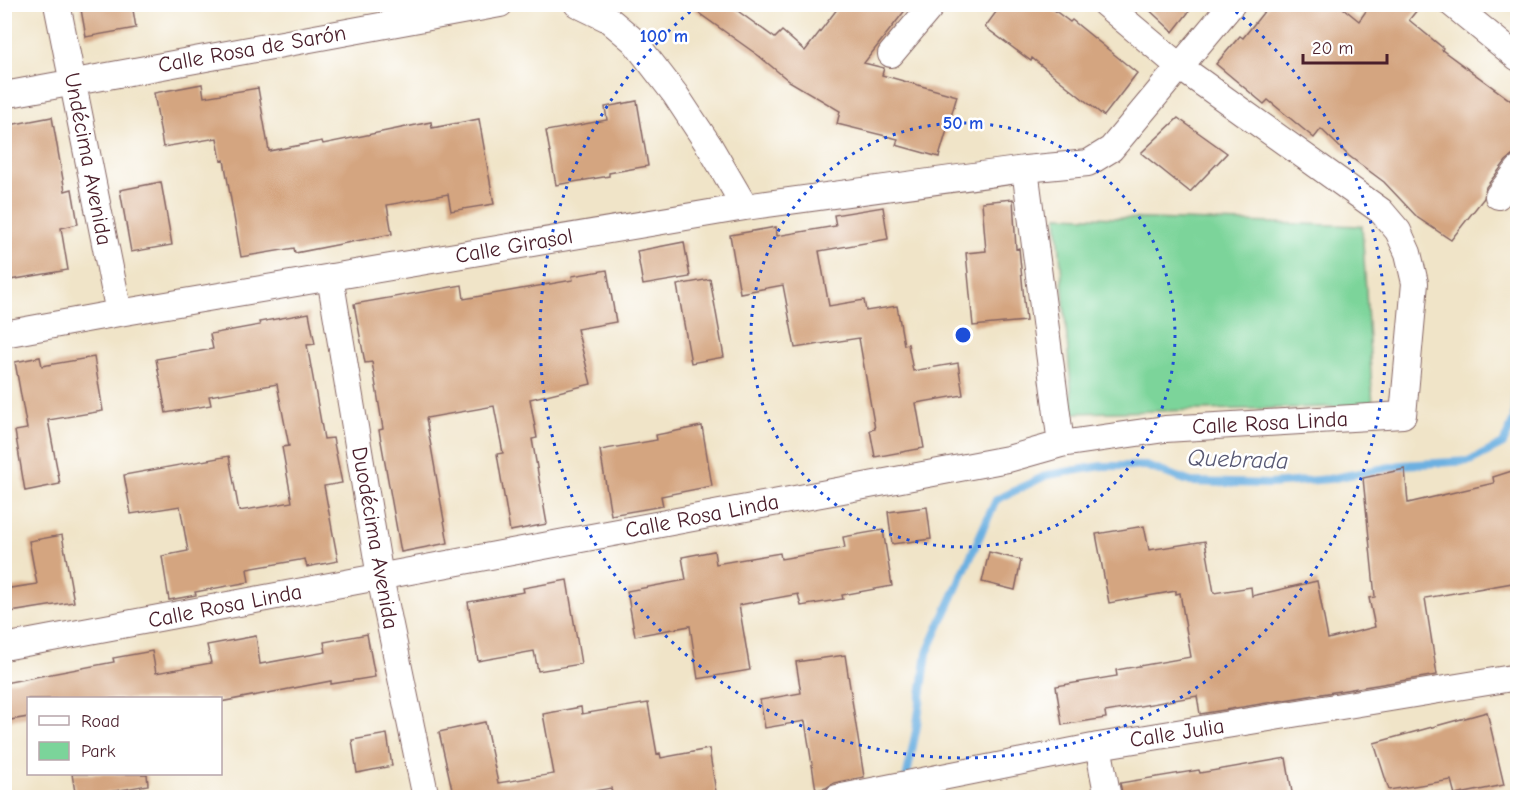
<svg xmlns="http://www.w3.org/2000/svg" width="1522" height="802" viewBox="0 0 1522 802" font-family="'Comic Neue',sans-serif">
<rect width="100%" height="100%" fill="#fff"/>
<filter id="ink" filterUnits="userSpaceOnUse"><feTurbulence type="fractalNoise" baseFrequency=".0167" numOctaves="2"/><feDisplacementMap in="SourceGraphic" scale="12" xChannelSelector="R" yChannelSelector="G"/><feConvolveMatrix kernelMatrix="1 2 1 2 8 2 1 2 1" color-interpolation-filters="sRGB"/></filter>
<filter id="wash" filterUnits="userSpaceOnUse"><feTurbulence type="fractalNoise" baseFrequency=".008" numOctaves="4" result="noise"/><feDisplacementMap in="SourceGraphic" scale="24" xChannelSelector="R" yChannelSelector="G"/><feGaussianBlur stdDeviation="1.35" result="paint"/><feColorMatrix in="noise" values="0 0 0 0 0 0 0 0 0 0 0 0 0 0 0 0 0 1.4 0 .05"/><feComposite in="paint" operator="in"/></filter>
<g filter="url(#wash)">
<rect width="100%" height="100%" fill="#f0e4c8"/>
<path fill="#7bd49a" stroke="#627a62" stroke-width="1.5" d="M1057,216L1362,226L1373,406L1073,413Z"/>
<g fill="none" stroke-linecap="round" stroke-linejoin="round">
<path stroke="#6cb0e1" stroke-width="8" d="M906,779L916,731L927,653L996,500L1047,475L1102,466H1146L1191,482L1270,484L1329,479L1401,465L1470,461L1503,444L1514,420L1518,333"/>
</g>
<g id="blocks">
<path fill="#d4a580" d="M80,4H132L136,28L86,37Z
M686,4H728L775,38L782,31L805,51L841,4H910L864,63L884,68L882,75L957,96L939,157L896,145L898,139L837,124L840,111L789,81L759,56Z
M1002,4H1046L1070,22L1072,20L1137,73L1104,116L1032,58L1031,61L985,27Z
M1143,4H1195L1173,32Z
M1270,4H1338L1359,21L1371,4H1422L1409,20L1443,48L1442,50L1518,106V155L1512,156L1506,161L1486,187L1484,198L1451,240L1418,218L1384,182L1349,156L1321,129L1314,138L1268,100L1264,104L1216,64L1240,36L1243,38Z
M202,84L204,97L258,88L269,151L322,141L323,144L431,122L432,128L479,119L494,204L451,211L448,194L387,205L392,234L295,253L294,248L241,257L224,160L221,161L217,138L163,147L154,93Z
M637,101L648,166L609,173V176L556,185L546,131L607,120L605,107Z
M52,117L65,191L72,189L78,224L61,228L68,270L4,281V126Z
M1178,118L1227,153L1190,192L1141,153Z
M161,182L172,245L131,252L120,190Z
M1013,199L1016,249L1019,248L1026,321L973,326L966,253L986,251L982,202Z
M883,207L888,239L819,251L829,306L864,300L866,311L897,306L904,345L908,344L913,371L958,363L963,395L916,403L924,448L875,457L870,430L875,429L859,338L795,348L783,285L740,293L730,235L776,227L777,236L836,226L834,215Z
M684,242L690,277L643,285L637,251Z
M607,270L616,322L577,329L591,384L530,399L537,438L532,439L547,524L510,531L497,454L503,453L494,406L426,418L448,543L401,552L379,430L383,429L372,362L365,363L354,304L462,285L464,299L573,280L572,276Z
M710,279L724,357L691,363L677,285Z
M309,313L315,344L307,345L324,439L333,438L342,483L324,486L338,561L307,567L305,559L247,569L249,582L195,592L196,595L169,600L162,556L188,551L180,506L131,514L124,475L229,456L239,511L292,502L282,447L289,446L277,384L209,396L211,405L166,413L156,359L213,349L210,334L260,325L259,322Z
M40,357L42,366L94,357L103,411L48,420L60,484L25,491L15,431L27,429L15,362Z
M702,426L712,486L661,496L663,506L611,515L600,450L657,440L656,435Z
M1405,469L1408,503L1494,483L1493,477L1518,469V582L1425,598L1437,675L1200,714L1197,696L1105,712L1106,718L1062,725L1056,686L1117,676L1116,670L1191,657L1180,593L1176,594V591L1109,603L1096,534L1144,526L1149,550L1205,541L1214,593L1251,587L1252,596L1317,581L1328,639L1375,627L1369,598L1375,597L1363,478Z
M927,507L931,539L892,544L888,512Z
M883,530L892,586L842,595L843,599L801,606L798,594L739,605L750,670L698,679L690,626L635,636L627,591L686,580L682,557L714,551L716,564L780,553L781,559L845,548L843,537Z
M62,535L74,602L4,613V589L37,584L29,541Z
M989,552L1021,560L1015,590L982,582Z
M567,580L581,664L538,671L534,651L478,661L468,602L524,592L523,588Z
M367,634L375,677L331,684V681L220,702V699H28V717L4,721V683L114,662L113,658L152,651L156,673L211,663L207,645L256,636L260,664L326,652L324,642Z
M845,655L864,777L834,783L826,788L816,790L805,721L765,728L760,700L801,693L796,662Z
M648,703L657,754L660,753L661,758L709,749L717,798H613L611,788L556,798H454L439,732L485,722L498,783L554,774L543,714L581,707L582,714Z
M1487,712L1504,785L1455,795L1451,780L1389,790L1374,743Z
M387,734L392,766L357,773L352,740Z
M1286,758L1293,798H1123L1120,783L1199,770L1200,773Z
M72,774H147L148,785L76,798Z"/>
</g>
</g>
<g filter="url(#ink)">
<use href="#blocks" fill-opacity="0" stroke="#846462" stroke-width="1.5"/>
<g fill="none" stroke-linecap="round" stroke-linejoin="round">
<defs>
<path id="minor" d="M57,4L119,313
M577,4L608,19L634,41L675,94L710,147L745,207
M1452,4L1518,58
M891,54L933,4
M4,95L500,4
M1025,169L1061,444
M1498,196L1518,170
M330,277L380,577L426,798
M4,334L119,313L745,207L1025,169L1088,163L1111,149L1232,4
M4,647L1008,459L1061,444L1165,429L1403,415L1415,283L1408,253L1398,231L1381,211L1180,67L1105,4
M1098,746L1108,798
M837,798L1098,746L1518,677"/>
</defs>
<use href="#minor" stroke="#846462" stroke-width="28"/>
<use href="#minor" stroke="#fff" stroke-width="26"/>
</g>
</g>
<g fill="none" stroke="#1d4ed8" stroke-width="3" stroke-dasharray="3 6">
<circle cx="963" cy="335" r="212"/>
<path d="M1229 6A423 423 0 1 1 697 6"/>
</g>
<g text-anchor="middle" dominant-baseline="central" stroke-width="5" stroke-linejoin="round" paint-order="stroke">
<g font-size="22" fill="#4a1f2b" stroke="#fff">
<text transform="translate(252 49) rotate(-10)">Calle Rosa de Sarón</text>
<text transform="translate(88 159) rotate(79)">Undécima Avenida</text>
<text transform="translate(514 246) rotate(-10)">Calle Girasol</text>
<text transform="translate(1270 423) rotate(-3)">Calle Rosa Linda</text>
<text transform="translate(702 516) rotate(-11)">Calle Rosa Linda</text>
<text transform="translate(375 538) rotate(80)">Duodécima Avenida</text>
<text transform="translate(225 606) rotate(-11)">Calle Rosa Linda</text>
<text transform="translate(1177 733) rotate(-9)">Calle Julia</text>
</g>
<g font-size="24" font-style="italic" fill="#585974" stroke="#fff">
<text transform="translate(1238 459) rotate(2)">Quebrada</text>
</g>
</g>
<circle cx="963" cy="335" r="9" fill="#1d4ed8" stroke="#fff" stroke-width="3"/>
<g font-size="18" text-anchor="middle" font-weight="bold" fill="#1d4ed8" stroke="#fff" stroke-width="5" stroke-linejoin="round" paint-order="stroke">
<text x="664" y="42">100 m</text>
<text x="963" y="129">50 m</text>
</g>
<rect width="1522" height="802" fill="none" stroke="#fff" stroke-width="24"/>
<rect x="27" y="697" width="195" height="78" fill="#ffffff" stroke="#b7a5aa" stroke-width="1.5"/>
<rect x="39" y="716" width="30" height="9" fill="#ffffff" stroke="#b7a5aa" stroke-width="1.5"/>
<text x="81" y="727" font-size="18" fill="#4a1f2b">Road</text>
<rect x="39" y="742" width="30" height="18" fill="#7bd49a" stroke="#b7a5aa" stroke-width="1.5"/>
<text x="81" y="757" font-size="18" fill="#4a1f2b">Park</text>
<path d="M1303 54v9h84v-9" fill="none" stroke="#4a1f2b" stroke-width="3"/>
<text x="1312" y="54" font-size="18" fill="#4a1f2b" stroke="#ffffff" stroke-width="4.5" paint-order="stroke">20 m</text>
</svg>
